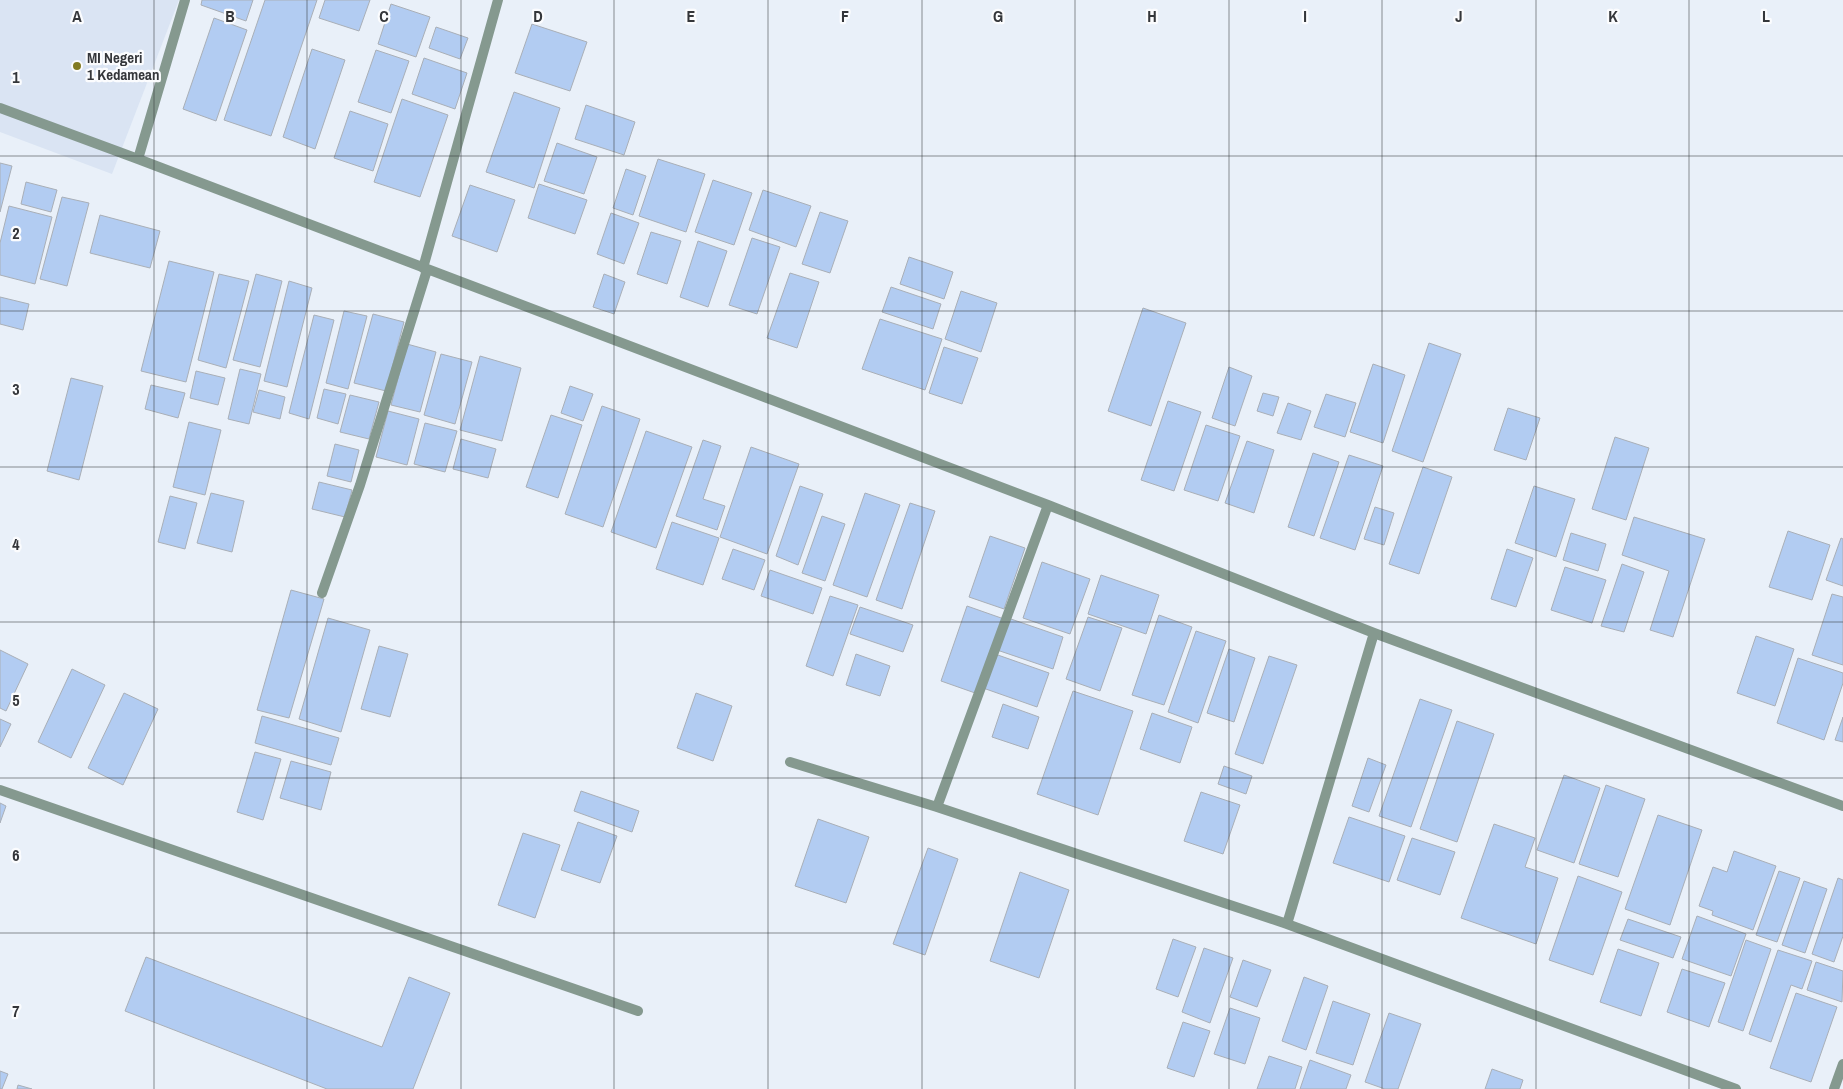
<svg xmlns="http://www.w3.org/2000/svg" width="1843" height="1089" viewBox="0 0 1843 1089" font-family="'Archivo Narrow',sans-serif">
<rect width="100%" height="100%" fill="#e9f0f9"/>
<path fill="#dae4f3" d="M0,0H179L112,174L0,132Z"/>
<path fill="#b2ccf2" stroke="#a9afb7" d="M202,0H253L246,21L201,5Z
M265,0H317L271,136L224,120Z
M325,0H370L359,31L319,18Z
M391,4L430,17L416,57L378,44Z
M214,18L247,30L216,121L183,109Z
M532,24L587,42L570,91L515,73Z
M436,27L468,38L460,59L429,48Z
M312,49L345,60L315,149L283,137Z
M376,50L409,61L391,113L358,102Z
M424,58L467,73L455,109L412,94Z
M514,92L560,108L534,188L486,172Z
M402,99L448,115L420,197L374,182Z
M586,105L635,122L624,155L575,139Z
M350,111L388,124L373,171L334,158Z
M557,143L597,157L584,194L544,181Z
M658,159L705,174L686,232L639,216Z
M0,163L12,166L0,212Z
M626,169L646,176L633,215L613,208Z
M713,180L752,193L734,245L695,232Z
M26,182L57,190L51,212L21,204Z
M539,184L587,200L575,234L528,218Z
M470,185L515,200L497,252L452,236Z
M763,190L811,206L796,247L749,230Z
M62,197L89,203L67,286L40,279Z
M9,206L52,217L35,284L0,275V243Z
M820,212L848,221L830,273L802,264Z
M611,213L639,223L624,264L597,254Z
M100,215L160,231L150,268L90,253Z
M651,232L681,241L667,284L637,274Z
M752,238L780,247L757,314L729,305Z
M698,241L727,251L708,307L680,297Z
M909,257L953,272L944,299L900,284Z
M169,261L214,272L186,382L141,371Z
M790,273L819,282L797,348L767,338Z
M219,274L249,281L226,368L198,360Z
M256,274L282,281L260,367L233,360Z
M604,274L625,282L614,314L593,307Z
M289,281L312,288L287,387L264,381Z
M891,287L941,304L933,329L882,312Z
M961,291L997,303L981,352L945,339Z
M0,297L29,304L23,330L0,324Z
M1143,308L1186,323L1151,426L1108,411Z
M344,311L367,316L348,389L326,383Z
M373,314L404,322L386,391L354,383Z
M314,315L334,320L309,419L289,413Z
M880,319L942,339L925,390L862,369Z
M1429,343L1461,354L1423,462L1392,451Z
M407,344L436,352L420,412L391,405Z
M944,347L978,358L962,404L929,393Z
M441,354L472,362L455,424L424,415Z
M480,356L521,368L502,441L460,430Z
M1373,364L1405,375L1383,443L1350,432Z
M1229,367L1252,376L1235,426L1212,418Z
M240,369L261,374L249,424L228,419Z
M196,371L225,378L218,405L190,398Z
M71,378L103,386L79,480L47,471Z
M151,385L185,393L178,418L145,409Z
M570,386L593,394L583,421L561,413Z
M324,389L346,394L338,424L317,418Z
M259,390L285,397L280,419L253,412Z
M1263,393L1279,397L1273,416L1257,411Z
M1326,394L1356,403L1345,437L1314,427Z
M350,395L379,402L369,439L340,432Z
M1168,401L1201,412L1174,491L1141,480Z
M1288,403L1311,411L1301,440L1277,433Z
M602,406L640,419L603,527L565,514Z
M1508,408L1540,418L1526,460L1494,450Z
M388,411L419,419L407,465L376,457Z
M551,415L582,425L558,498L526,487Z
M189,422L221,430L205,495L173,487Z
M425,423L457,431L445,472L414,464Z
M1206,425L1240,436L1218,501L1184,490Z
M646,431L692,447L656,548L611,532Z
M1615,437L1649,448L1626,520L1592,509Z
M461,439L496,449L488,478L453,469Z
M703,440L721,446L703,499L725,506L717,530L676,516Z
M1247,441L1274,450L1254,513L1225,503Z
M335,444L359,450L351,482L327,476Z
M751,447L799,464L767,554L720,537Z
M1313,453L1339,462L1314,536L1288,527Z
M1349,455L1383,466L1355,550L1320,538Z
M1423,467L1452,477L1419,574L1389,564Z
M319,482L352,490L345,517L312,509Z
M800,486L823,494L798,565L776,556Z
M1534,486L1575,499L1556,557L1515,543Z
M211,493L244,501L232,552L197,543Z
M865,493L900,505L867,597L833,585Z
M170,496L197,503L185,549L158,542Z
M910,503L935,511L902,609L876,600Z
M1375,507L1394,513L1384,545L1364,539Z
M822,516L845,524L825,581L802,573Z
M1634,517L1705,539L1673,637L1650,630L1669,571L1622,555Z
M672,522L719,538L703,585L656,569Z
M1788,531L1830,545L1812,600L1769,587Z
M1571,533L1606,544L1598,571L1563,560Z
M990,536L1025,548L1004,609L969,597Z
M1841,538L1843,539V586L1826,580Z
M733,549L765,560L754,590L722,579Z
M1507,549L1533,558L1516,607L1491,599Z
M1042,562L1090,579L1070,634L1023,618Z
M1622,564L1644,572L1624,632L1601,626Z
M1565,567L1606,580L1592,623L1551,610Z
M770,570L822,588L813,614L761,596Z
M1101,575L1159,595L1146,634L1088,614Z
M291,590L324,599L289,718L257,710Z
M1832,594L1843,597V665L1812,655Z
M830,596L858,605L833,676L806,666Z
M967,606L1004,619L978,694L941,681Z
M860,607L913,625L903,652L850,634Z
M1159,615L1192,627L1164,705L1132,695Z
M1088,617L1122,628L1100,691L1066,679Z
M328,618L370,630L341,732L299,719Z
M1008,618L1063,637L1053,669L997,650Z
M1196,631L1226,641L1198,723L1168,712Z
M1756,636L1794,649L1775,706L1737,693Z
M379,646L408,654L390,717L361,709Z
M1229,649L1255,658L1234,722L1207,713Z
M0,650L28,664L6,711L0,708Z
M856,654L890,666L880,696L846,685Z
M995,654L1049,673L1037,707L983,688Z
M1269,656L1297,665L1263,764L1235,754Z
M1798,658L1843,673V683L1824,740L1777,723Z
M72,669L105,685L71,758L38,742Z
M1073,691L1133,711L1098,815L1037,794Z
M124,693L158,709L123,785L88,768Z
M696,693L732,706L713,761L677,748Z
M1420,699L1452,710L1411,827L1379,816Z
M1003,704L1039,717L1028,749L992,737Z
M1152,713L1192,727L1180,763L1140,749Z
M262,716L339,738L331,765L255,743Z
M1843,717V742L1835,740Z
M0,719L11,724L0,747Z
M1457,721L1494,734L1457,842L1420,829Z
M255,752L281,759L263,820L237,812Z
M1368,758L1386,765L1369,812L1352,806Z
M291,761L331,772L321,810L280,798Z
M1224,766L1252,776L1246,794L1218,784Z
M1564,775L1600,788L1574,863L1537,850Z
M1606,785L1645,799L1618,877L1579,864Z
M581,791L639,811L632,832L574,811Z
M1201,792L1240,805L1223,854L1184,841Z
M0,803L6,806L0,823Z
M1658,815L1702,830L1670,925L1625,909Z
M1349,817L1405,836L1389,882L1333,863Z
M818,819L869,837L846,903L795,886Z
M578,822L617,836L600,883L561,870Z
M1494,824L1535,838L1525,867L1558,878L1536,944L1461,918Z
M523,833L560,845L535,918L498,905Z
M1412,838L1455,852L1440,895L1397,880Z
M928,848L958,859L925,955L893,944Z
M1734,851L1776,866L1753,930L1712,915L1713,911L1699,906L1713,867L1727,872Z
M1779,871L1800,878L1777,942L1756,935Z
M1020,872L1069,890L1039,978L990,961Z
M1578,876L1622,892L1593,975L1549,960Z
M1838,878L1843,880V936L1834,962L1812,954Z
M1804,881L1827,889L1805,953L1782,945Z
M1697,916L1746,934L1731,976L1682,959Z
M1628,919L1681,937L1673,958L1620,940Z
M1173,939L1196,947L1178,997L1156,989Z
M1746,940L1771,949L1743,1031L1718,1022Z
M1204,948L1233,958L1210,1023L1182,1012Z
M1618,949L1659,963L1641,1016L1600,1002Z
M1778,950L1812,961L1802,989L1791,985L1771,1042L1749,1034Z
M146,957L382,1047L409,977L450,993L413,1089H327L125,1011Z
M1243,960L1271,970L1257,1007L1230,997Z
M1816,962L1843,971L1842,1002L1807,990Z
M1682,969L1725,983L1709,1027L1667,1012Z
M1304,977L1328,986L1306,1050L1282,1041Z
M1796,993L1837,1007L1811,1082L1770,1068Z
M1333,1001L1370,1014L1353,1065L1316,1053Z
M1230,1008L1260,1018L1245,1064L1214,1054Z
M1389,1013L1421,1024L1398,1089H1385L1365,1082Z
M1183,1022L1210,1031L1194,1077L1167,1068Z
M1269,1056L1302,1067L1295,1089H1257Z
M1310,1060L1351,1075L1346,1089H1300Z
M1492,1069L1523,1080L1520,1089H1485Z
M0,1071L8,1074L2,1089H0Z
M18,1085L32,1089H17Z"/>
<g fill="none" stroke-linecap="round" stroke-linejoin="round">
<path stroke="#85998f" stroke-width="10" d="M0,790L638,1011"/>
<path stroke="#85998f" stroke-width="10" d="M0,108L138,159L1048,505L1374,633L1843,806
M138,159L185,0
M423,268L498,0
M322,593L360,485L427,270
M790,762L937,807L1287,924L1736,1089
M937,807L1048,505
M1287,924L1374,633
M1834,1089L1843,1064"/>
</g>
<path fill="none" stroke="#34363a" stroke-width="1" stroke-opacity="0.55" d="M154,0V1089M307,0V1089M461,0V1089M614,0V1089M768,0V1089M922,0V1089M1075,0V1089M1229,0V1089M1382,0V1089M1536,0V1089M1689,0V1089M0,156H1843M0,311H1843M0,467H1843M0,622H1843M0,778H1843M0,933H1843"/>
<circle fill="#827b22" stroke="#fbfcfe" stroke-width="2" cx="77" cy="66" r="5"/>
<g text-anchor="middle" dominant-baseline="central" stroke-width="4.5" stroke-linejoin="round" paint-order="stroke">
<g font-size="15" font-weight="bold" fill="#34363a" stroke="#fbfcfe" text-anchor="start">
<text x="87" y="57">MI Negeri<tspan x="87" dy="17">1 Kedamean</tspan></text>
</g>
</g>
<g font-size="16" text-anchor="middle" font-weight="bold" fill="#34363a" stroke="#fbfcfe" stroke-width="4.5" stroke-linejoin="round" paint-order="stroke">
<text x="77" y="22">A</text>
<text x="230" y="22">B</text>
<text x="384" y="22">C</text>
<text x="538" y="22">D</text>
<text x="691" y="22">E</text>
<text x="845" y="22">F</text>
<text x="998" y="22">G</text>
<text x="1152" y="22">H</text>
<text x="1305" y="22">I</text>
<text x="1459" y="22">J</text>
<text x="1613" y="22">K</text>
<text x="1766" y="22">L</text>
<text x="16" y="83">1</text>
<text x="16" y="239">2</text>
<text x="16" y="395">3</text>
<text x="16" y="550">4</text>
<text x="16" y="706">5</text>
<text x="16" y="861">6</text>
<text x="16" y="1017">7</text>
</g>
</svg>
